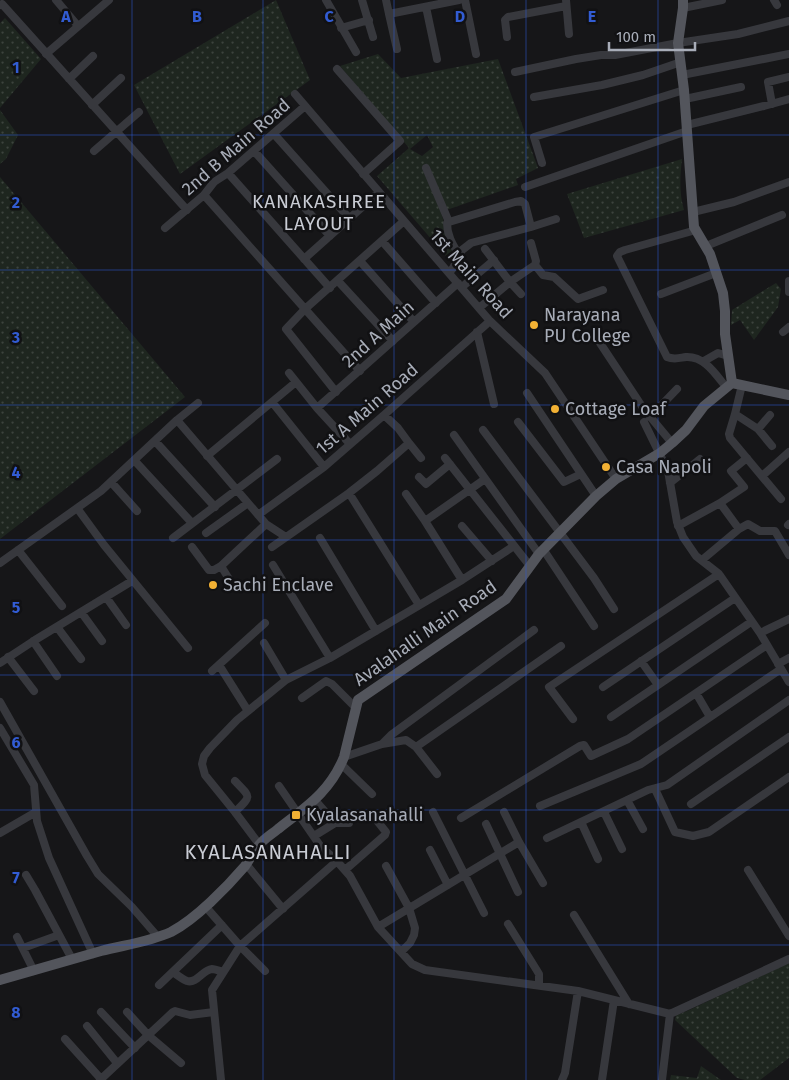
<svg xmlns="http://www.w3.org/2000/svg" width="789" height="1080" viewBox="0 0 789 1080" font-family="'Fira Sans',sans-serif">
<defs>
<pattern id="grass-dots" width="8" height="8" patternUnits="userSpaceOnUse" patternTransform="scale(1.25)"><rect width="8" height="8" fill="#1e261f"/><path d="M2 2h.1M6 6h.1" fill="none" stroke="#3c433d" stroke-width="1.8" stroke-linecap="round"/></pattern>
</defs>
<rect width="100%" height="100%" fill="#161618"/>
<path fill="url(#grass-dots)" fill-rule="evenodd" d="M276,0L310,80L180,174L134,85Z
M5,18L41,59L0,108V23Z
M378,54L401,78L498,59L538,168L516,179L518,185L441,212L454,259L451,262L377,176L409,148L340,66ZM427,135L433,147L422,156L410,149Z
M0,110L18,135L6,159L0,164Z
M682,159C680,176 679,193 684,210L584,238L567,194Z
M0,177L185,397L0,539Z
M776,283L781,289L778,307L754,340L740,320L731,325L732,310Z
M789,963V1058L760,1080H745L737,1078L675,1020L676,1015L687,1011Z
M701,1066L721,1080H670L671,1075L697,1078Z"/>
<g fill="none" stroke-linecap="round" stroke-linejoin="round">
<path stroke="#37383d" stroke-width="8" d="M56,0L78,26
M326,0L356,52
M362,0L373,37
M386,0L389,14L459,0
M465,0L476,54
M566,0L569,34
M774,0L777,5
M0,5L2,4L187,210
M426,7L437,59
M683,8L722,0
M389,14L397,49
M341,28L369,20
M507,37L505,20L508,17L566,6
M46,54L109,0
M337,69L400,141L363,174
M515,72L576,59L601,55H615L678,43L738,34L789,21
M682,75L789,54
M69,79L93,56
M295,94L490,321L545,373L616,479
M534,97L602,85L643,75L681,62
M685,99L741,87
M772,104L768,82L789,77
M92,105L121,78
M687,125L764,106L789,99
M274,134L349,218
M94,151L139,112
M254,151L330,236
M542,163L534,137L684,90
M426,168L449,222
M228,173L330,288
M525,187L687,131
M204,195L360,371
M693,212L734,202L789,182
M531,227L556,219
M165,228L204,195L214,182L228,173L305,106
M696,230L625,250L620,252L617,256L667,357C674,360 679,358 686,357C705,356 716,375 726,387
M382,241L436,303
M706,246L782,215
M485,249L510,282L521,294
M304,259L379,192
M360,261L414,322
M535,265L543,275L554,277L578,299L603,290
M449,273L453,268L462,250L471,243L531,227L525,204L521,201L515,202L449,222L447,223C447,236 453,245 459,255
M338,281L393,341
M789,281V292
M462,287L494,260
M661,294L716,273
M479,308L510,282L535,265L536,261L531,243
M477,332L494,404
M783,332L789,327
M598,340L643,408L672,443
M704,361L718,353L728,356
M289,373L317,408L350,444
M742,385L735,414L729,434L730,438L781,499
M336,392L286,329L305,309L404,221
M527,393L596,496
M272,402L324,467
M317,408L458,283
M735,414L758,429L772,446
M650,417L677,389
M177,420L266,524L286,537
M518,422L564,482L581,474
M644,422L668,471L677,522L683,537L696,556L719,574L760,633L789,682
M758,429L770,415
M483,430L594,578L614,609
M454,435L539,554
M155,441L215,507
M409,443L421,458
M207,456L296,382
M445,458L530,566
M134,460L192,523
M762,476L789,452
M419,477L426,484L450,464
M111,482L137,511
M670,483L700,459
M349,493L419,605
M406,494L425,521L485,479
M720,503L739,529L748,524L760,531H775L789,555
M77,508L104,545L188,648
M258,515L324,467L384,415L490,321
M425,521L462,580
M788,525L789,524
M462,526L492,561
M678,526L720,503L744,487L731,471L747,458
M206,533L248,503
M173,538L277,459
M320,538L376,631
M192,547L209,570H214L221,566L266,524
M272,547L349,493L377,471L409,443L398,428L384,415
M543,549L594,626
M18,550L62,606
M702,560L739,529
M0,563L101,491L177,420L198,403
M273,565L330,658
M221,566L234,587
M106,597L126,625
M81,612L102,641
M57,627L81,659
M760,633L789,619
M33,641L57,676
M264,643L286,680
M8,657L34,691
M641,661L658,685
M0,663L35,640L132,581
M778,664L789,658
M219,665L248,711
M212,671L265,623
M603,687L735,598
M696,693L710,717
M302,698L326,681L332,684L356,708
M0,702L87,856L98,874L132,907L158,937
M611,717L751,622
M573,719L549,687L719,574
M0,728L34,785L37,821L49,858L93,954
M382,744L406,740L416,747L561,646
M416,747L437,774
M344,757L382,744L391,735L534,630
M341,764L372,794
M279,786L321,847L335,859L350,876L378,927L412,964L425,970L578,991L670,1014L789,959
M655,789L675,832L693,836L709,832L789,777
M315,800L335,823
M627,800L643,829
M691,804L789,737
M540,806L641,764L781,669
M235,812C252,795 251,798 235,781
M433,812L484,913
M504,812L519,842L543,883
M604,812L622,849
M461,818L580,746L584,745L591,756L628,739L767,645
M581,822L598,859
M486,824L518,892
M0,833L36,812
M314,836L335,823H349
M547,838L648,790L667,785L789,700
M259,844L235,812L205,775L202,764L204,756L210,748L237,720L286,680L330,658L462,580L514,546
M430,850L448,885
M246,864L283,909
M386,866L409,908L415,928L414,935L410,943L401,952
M345,870L385,835L386,832L374,817
M748,870L789,936
M26,875L35,890L72,959
M205,906L240,946L212,990L221,1080
M574,915L629,1004
M508,924L536,969L539,974V985
M378,927L519,842
M17,937L34,971
M23,948L59,935
M265,971L240,946L337,861
M173,972C177,975 182,979 187,981C197,984 202,970 212,969C215,969 220,971 223,972
M159,985L222,925
M101,1012L135,1048
M127,1012L148,1035L181,1063
M87,1026L117,1063
M65,1039L101,1079
M100,1080L173,1012L175,1011L190,1015L214,1012
M562,1080L565,1073L578,991
M602,1080L614,1000
M662,1080L670,1014"/>
<path stroke="#53555c" stroke-width="10" d="M683,0V8L678,43L684,90L694,227L710,254L723,293L725,311V334L732,383
M0,980L101,951C124,945 149,942 171,932C196,919 227,887 245,866C250,859 254,850 260,844C265,838 272,834 278,829C306,807 330,792 344,757L358,700L506,599L539,554L596,496L616,479L660,453L672,443L686,430L704,406L732,383L789,395"/>
</g>
<path fill="none" stroke="#325cd3" stroke-width="1" stroke-opacity="0.55" d="M132,0V1080M263,0V1080M394,0V1080M526,0V1080M658,0V1080M0,135H789M0,270H789M0,405H789M0,540H789M0,675H789M0,810H789M0,945H789"/>
<g fill="#f2b134" stroke="#111113" stroke-width="2">
<circle cx="534" cy="325" r="5"/>
<circle cx="555" cy="409" r="5"/>
<circle cx="606" cy="467" r="5"/>
<circle cx="213" cy="585" r="5"/>
<rect x="291" y="810" width="10" height="10" rx="2.5"/>
</g>
<g text-anchor="middle" dominant-baseline="central" stroke-width="5" stroke-linejoin="round" paint-order="stroke">
<g font-size="18" fill="#a8adb8" stroke="#111113">
<text transform="translate(236 147) rotate(-41)">2nd B Main Road</text>
<text transform="translate(471 274) rotate(48)">1st Main Road</text>
<text transform="translate(378 334) rotate(-42)">2nd A Main</text>
<text transform="translate(367 409) rotate(-41)">1st A Main Road</text>
<text transform="translate(425 633) rotate(-35)">Avalahalli Main Road</text>
</g>
<g font-size="18" fill="#a8adb8" stroke="#111113" text-anchor="start">
<text x="544" y="315">Narayana<tspan x="544" dy="21">PU College</tspan></text>
<text x="565" y="409">Cottage Loaf</text>
<text x="616" y="467">Casa Napoli</text>
<text x="223" y="585">Sachi Enclave</text>
<text x="306" y="815">Kyalasanahalli</text>
</g>
<g font-size="19" letter-spacing="1" fill="#c9ccd4" stroke="#111113">
<text x="319" y="201">KANAKASHREE<tspan x="319" dy="22">LAYOUT</tspan></text>
</g>
<g font-size="20" letter-spacing="1" fill="#c9ccd4" stroke="#111113">
<text x="268" y="852">KYALASANAHALLI</text>
</g>
</g>
<g font-size="16" text-anchor="middle" font-weight="bold" fill="#325cd3" stroke="#111113" stroke-width="5" stroke-linejoin="round" paint-order="stroke">
<text x="66" y="22">A</text>
<text x="197" y="22">B</text>
<text x="329" y="22">C</text>
<text x="460" y="22">D</text>
<text x="592" y="22">E</text>
<text x="16" y="73">1</text>
<text x="16" y="208">2</text>
<text x="16" y="343">3</text>
<text x="16" y="478">4</text>
<text x="16" y="613">5</text>
<text x="16" y="748">6</text>
<text x="16" y="883">7</text>
<text x="16" y="1018">8</text>
</g>
<path d="M609 42v8h86v-8" fill="none" stroke="#a8adb8" stroke-width="2.5"/>
<text x="616" y="42" font-size="15" fill="#a8adb8" stroke="#111113" stroke-width="4" paint-order="stroke">100 m</text>
</svg>
